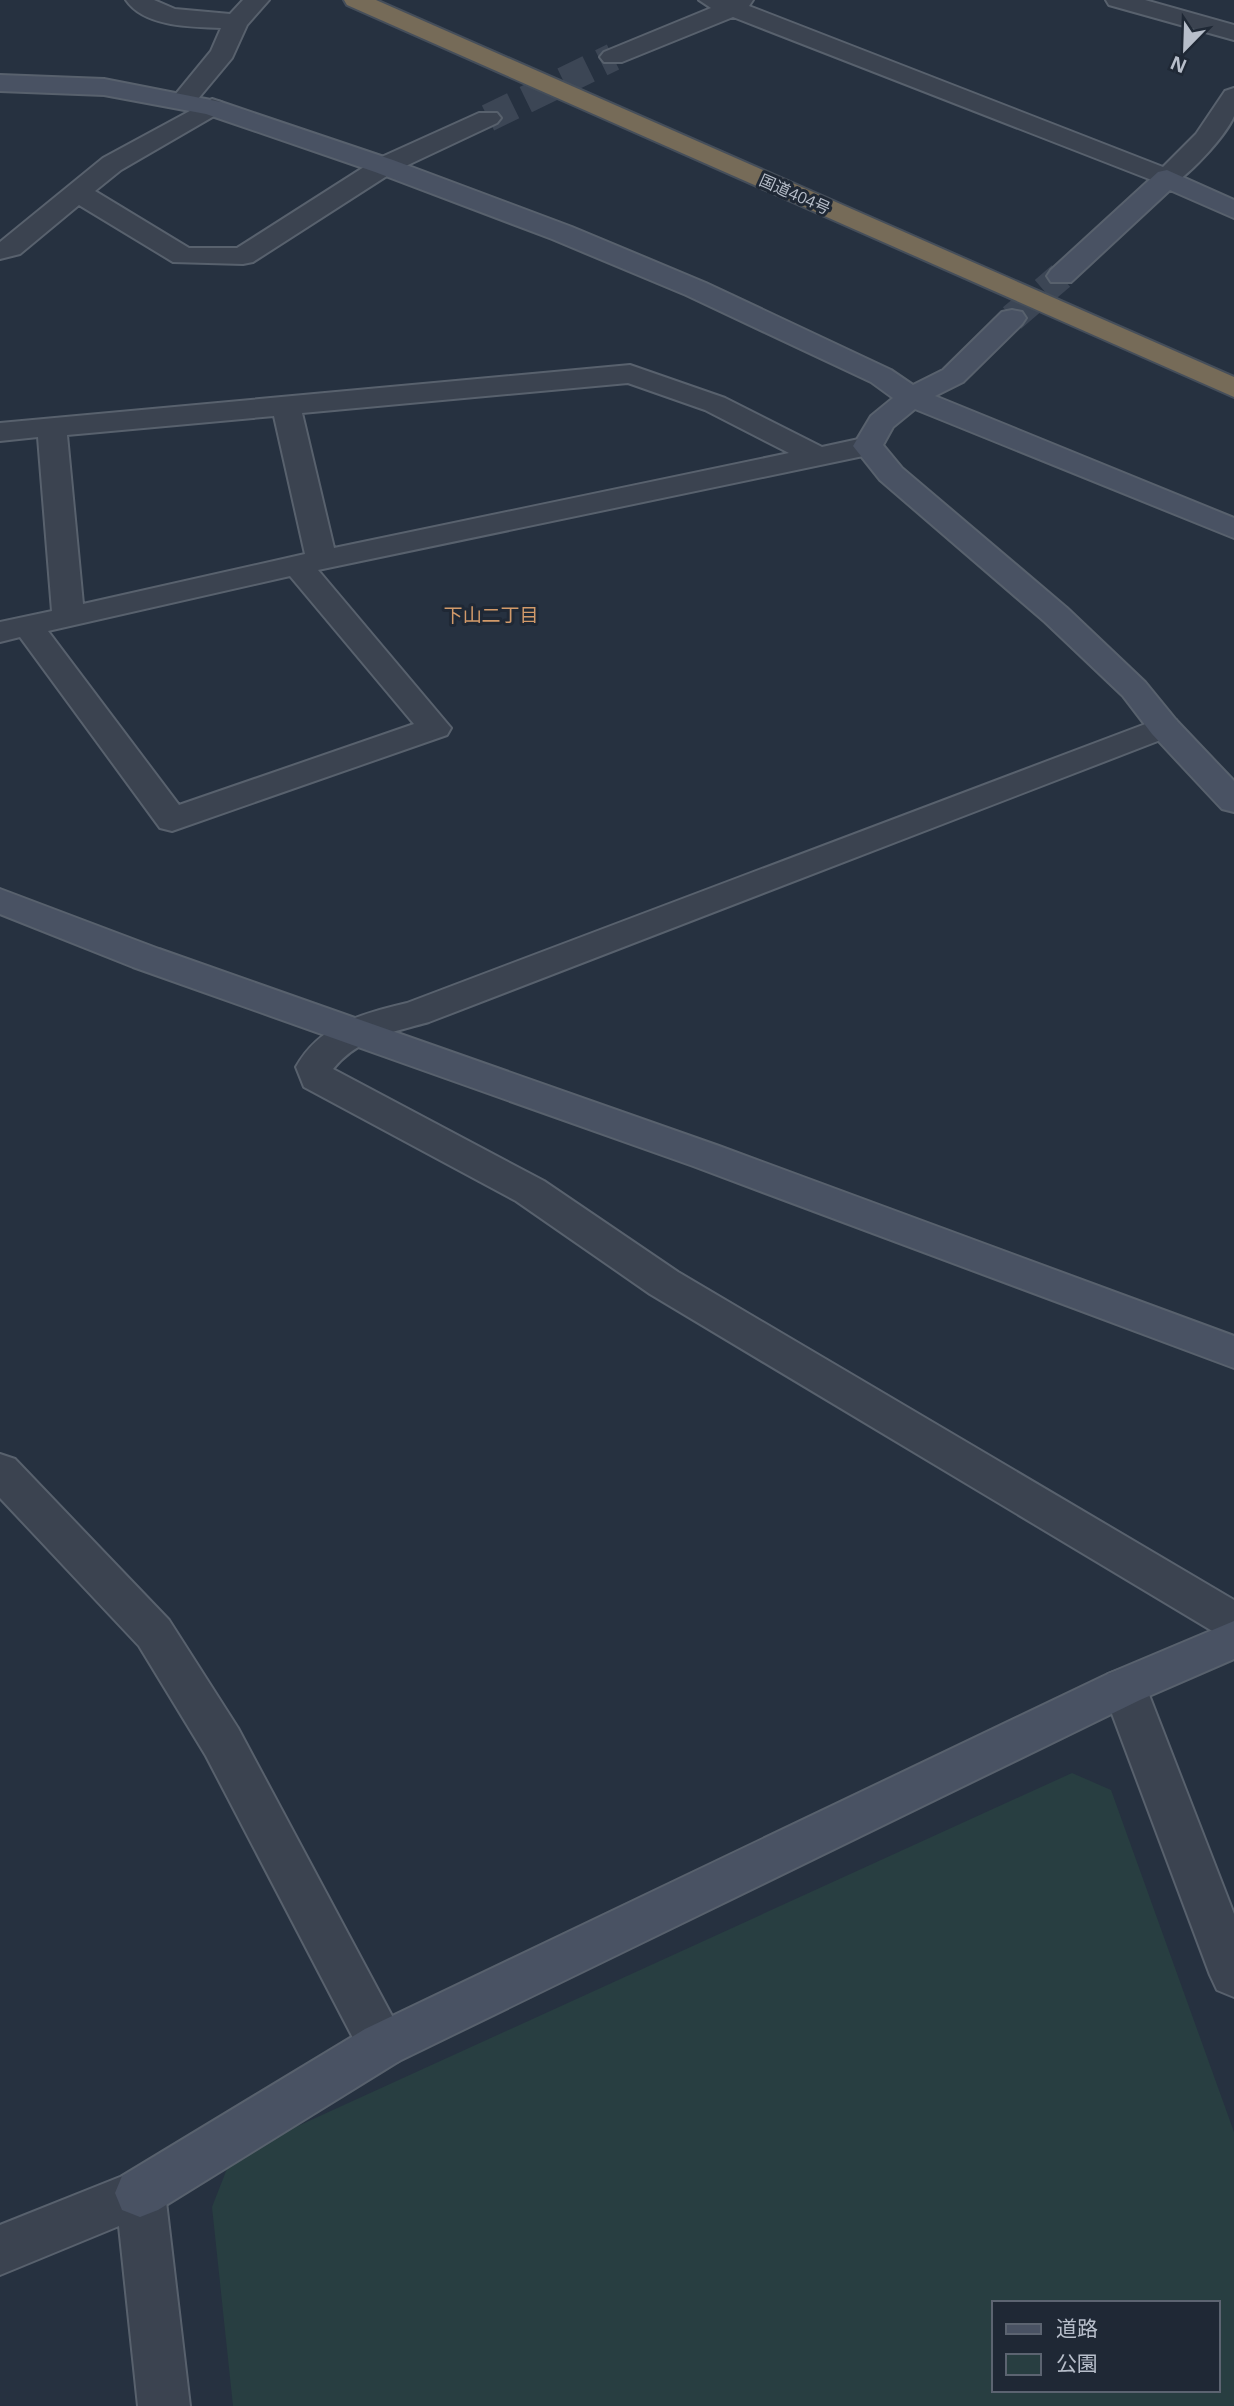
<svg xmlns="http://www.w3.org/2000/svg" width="1234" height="2406" viewBox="0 0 1234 2406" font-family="'Open Sans','Noto Sans JP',sans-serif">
<rect width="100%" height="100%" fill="#263140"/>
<path fill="#283e41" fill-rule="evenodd" d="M1072,1773L1111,1790L1234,2132V2406H233L212,2207L232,2156ZM994,2303H1218V2390H994Z"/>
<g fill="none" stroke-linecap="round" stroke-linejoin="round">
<path stroke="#3c4655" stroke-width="28" stroke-dasharray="28 14" stroke-linecap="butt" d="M488,118L613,57
M1012,318L1061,276"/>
<defs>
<path id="street" d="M126,0H154L175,9L230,14L243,0H269L247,25L232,58L192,106H174L170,101L211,51L221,28C192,27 144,27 126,0Z
M699,0H753L749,6L1163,167L1196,134L1225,91L1234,88C1234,96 1234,108 1234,116C1227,134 1185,182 1167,186L733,17L622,62H604L600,57L604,52L711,8Z
M1106,0H1145L1234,25V40L1109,5Z
M212,99L221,102L225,107L221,112L121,170L95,191L189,248H237L375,160L479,113H497L501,118L497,123L393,172L253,262L243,264L173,262L79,205L20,254L0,259V242L103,158Z
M630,365L725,398L822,447L868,437L878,440L883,446L878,452L868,455L318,570L451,728L447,735L172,831L160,828L20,637L0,642V622L52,611L38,437L0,441V423ZM628,383L705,410L789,453L334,548L302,413ZM274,416L305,554L83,604L67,435ZM290,576L414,724L179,805L48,631Z
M1164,717L1176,720L1180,727L1176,734L429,1022C393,1032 358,1038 333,1069L544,1181L678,1272L1234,1600V1640L1219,1635L650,1294L516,1201L304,1087L296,1067C320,1024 362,1014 407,1003Z
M0,1454L15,1459L169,1620L238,1728L399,2029L406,2045L399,2061L382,2068L365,2061L206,1756L139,1646L0,1498Z
M1124,1668L1140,1674L1146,1687L1234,1914V1997L1217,1990L1210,1975L1102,1687L1108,1674Z
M140,2169L158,2176L165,2193L190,2406H138L119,2226L0,2275V2225Z"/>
<path id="secondary" d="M0,75L104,79L221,102L393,160L572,227L706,283L891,370L913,385L943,370L1002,312L1012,310L1022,312L1026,318L1022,324L963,382L935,396L1234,518V538L915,409L893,427L883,445L902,468L1067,608L1145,682L1176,720L1234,781V812L1222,809L1152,734L1123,696L1045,622L880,480L853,446L871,416L893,398L871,382L686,295L552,239L375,172L206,114L104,95L0,91Z
M1167,170L1234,200V218L1170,190L1071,282H1051L1047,276L1051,270L1158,172Z
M0,889L159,949L719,1146L1234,1336V1368L693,1166L133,967L0,914Z
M1234,1621V1659L1140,1700L399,2061L158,2210L140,2217L122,2210L115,2193L122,2176L365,2029L1108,1674Z"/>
<path id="highway" d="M344,0H376L1234,377V397L347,5Z"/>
</defs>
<use href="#street" stroke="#58616d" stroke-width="4"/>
<use href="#secondary" stroke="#58616d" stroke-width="4"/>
<use href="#highway" stroke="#454e5a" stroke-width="4"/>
<use href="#street" fill="#3b4350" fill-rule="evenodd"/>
<use href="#secondary" fill="#495263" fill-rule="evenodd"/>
<use href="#highway" fill="#766b58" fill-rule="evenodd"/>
</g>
<g text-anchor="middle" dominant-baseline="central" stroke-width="6" stroke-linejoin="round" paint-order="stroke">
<g font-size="16" fill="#b7beca" stroke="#1f2835">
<text transform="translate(795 194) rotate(24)">国道404号</text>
</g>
<g font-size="19" fill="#d29a6a" stroke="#1f2835">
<text x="491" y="615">下山二丁目</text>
</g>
</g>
<rect x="992" y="2301" width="228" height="91" fill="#1f2835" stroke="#5c6471" stroke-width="2"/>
<rect x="1006" y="2324" width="35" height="10" fill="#495263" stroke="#5c6471" stroke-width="2"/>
<text x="1056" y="2336" font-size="21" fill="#b7beca">道路</text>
<rect x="1006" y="2354" width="35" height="21" fill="#283e41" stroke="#5c6471" stroke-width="2"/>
<text x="1056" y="2371" font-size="21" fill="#b7beca">公園</text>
<g transform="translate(1185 49) rotate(203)" stroke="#1f2835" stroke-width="5" paint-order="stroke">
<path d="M0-5L12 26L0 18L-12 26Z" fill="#b7beca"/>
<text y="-10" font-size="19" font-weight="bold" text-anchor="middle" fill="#b7beca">N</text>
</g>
</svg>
